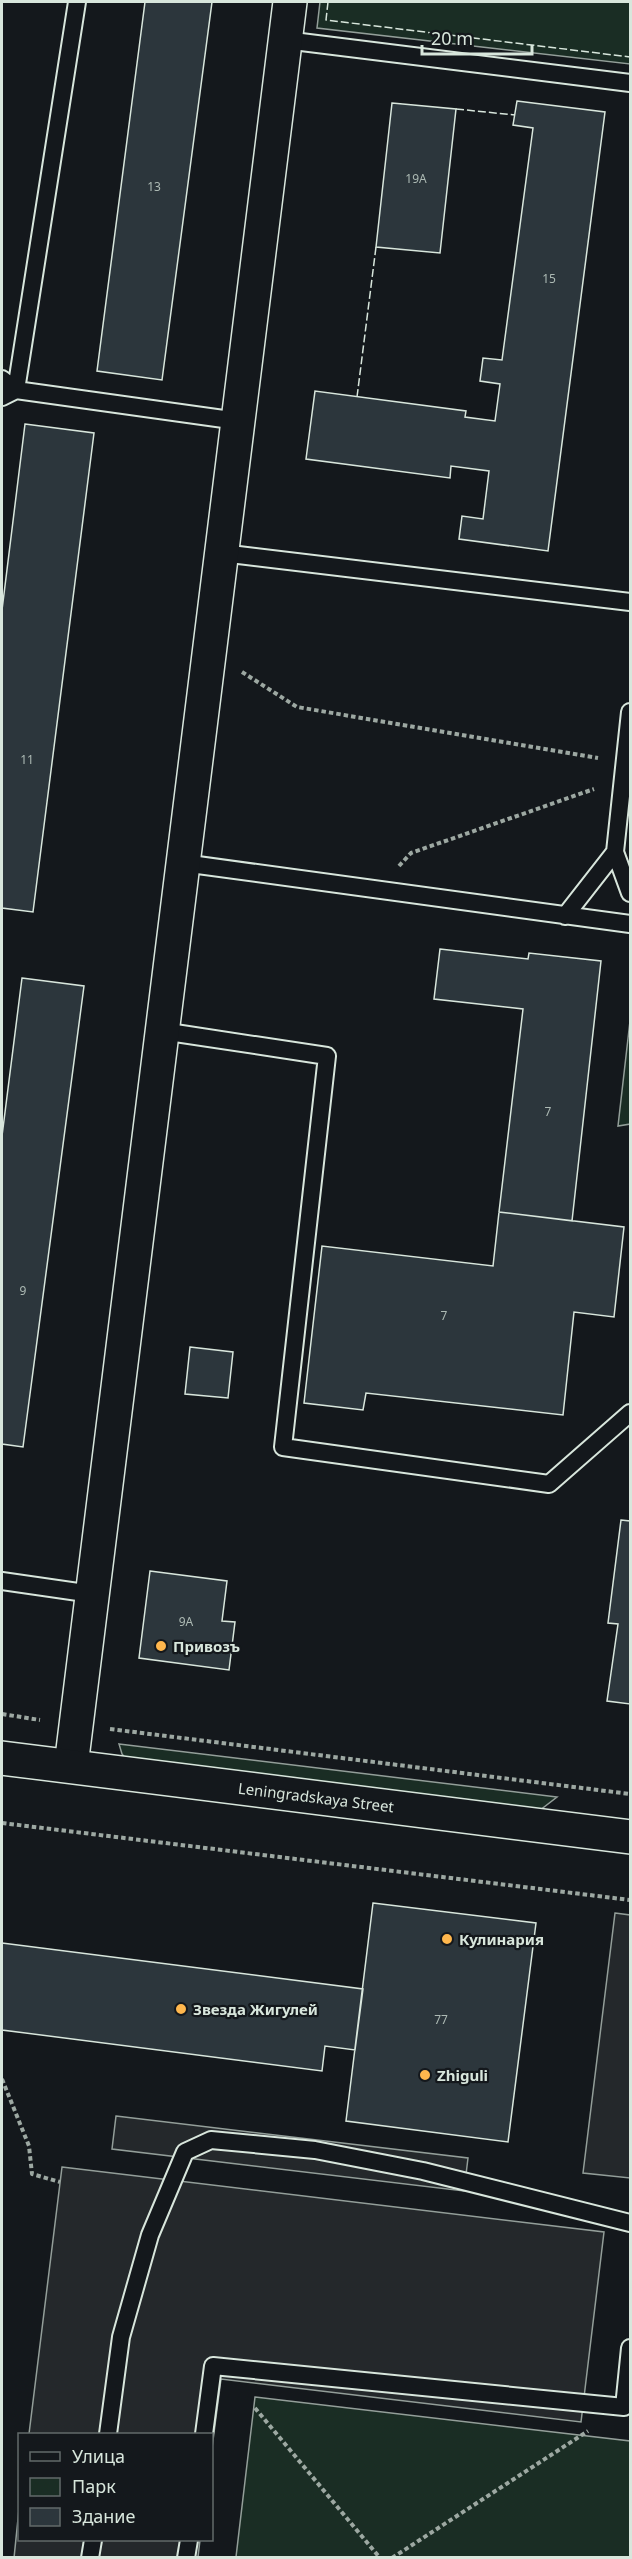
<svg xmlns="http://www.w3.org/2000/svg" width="632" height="2559" viewBox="0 0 632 2559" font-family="'Noto Sans',sans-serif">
<rect width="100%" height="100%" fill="#14181c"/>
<path fill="#1a2d24" stroke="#939e99" stroke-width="1.5" d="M320,2H630V64L317,28Z
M630,1021V1124L618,1126Z
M119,1744L557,1797L535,1814L129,1763L122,1754Z
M255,2397L630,2441V2557H236Z"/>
<path fill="#24282b" stroke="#939e99" stroke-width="1.5" d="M615,1913L630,1915V2178L583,2173Z
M116,2116L468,2158L464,2191L112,2149Z
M62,2167L604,2232L581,2422L221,2379L212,2448V2434H29Z
M19,2509L20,2540H200L198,2557L14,2558Z"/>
<path fill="#2c363c" stroke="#d8e6dc" stroke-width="1.5" d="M145,2H212L162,380L97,371Z
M517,101L605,112L548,551L459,539L462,516L483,519L489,471L451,466L450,478L306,459L315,391L466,411L465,417L495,421L500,384L480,381L483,358L502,360L533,128L513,125Z
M392,103L456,109L440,253L376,247Z
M25,424L94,433L33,912L2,908V610Z
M440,949L528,959L529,953L601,961L572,1221L499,1212L523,1009L434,999Z
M22,978L84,986L23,1447L2,1444V1136Z
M499,1212L624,1227L614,1317L574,1312L563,1415L366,1393L363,1410L304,1403L322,1246L493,1266Z
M190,1347L233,1352L228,1398L185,1394Z
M621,1520L630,1521V1704L607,1701L618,1624L608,1623Z
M150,1571L227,1581L222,1621L235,1622L229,1670L139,1658Z
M373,1903L536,1923L508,2142L346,2121Z
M2,1943L363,1989L355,2050L325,2046L322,2071L2,2030Z"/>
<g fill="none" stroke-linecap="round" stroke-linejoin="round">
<defs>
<path id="lane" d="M285,40L630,83
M2,379L16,390L77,2
M2,397L16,390L238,421
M222,553L630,602
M615,852L630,893
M183,863L630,924
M565,916L615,852L630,712
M162,1031L327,1056L283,1447L549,1484L630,1413
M2,1581L92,1594
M108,2434L121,2337L150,2235L185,2152L211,2140L315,2150L423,2171L630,2223
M204,2434L213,2366L624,2407L630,2348
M90,2558L93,2540
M186,2558L189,2540"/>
<path id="street" d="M71,1766L290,2"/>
<path id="secondary" d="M2,1758L630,1837"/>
</defs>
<use href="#lane" stroke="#d8e6dc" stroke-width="20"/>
<use href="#street" stroke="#d8e6dc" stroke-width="36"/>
<use href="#secondary" stroke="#d8e6dc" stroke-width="36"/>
<path stroke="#9da8a2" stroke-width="4" stroke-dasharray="4.5 3" stroke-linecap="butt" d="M242,672L297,707L598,758
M399,866L411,853L594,789
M2,1714L40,1720
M110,1729L630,1794
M2,1823L630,1900
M2,2079L29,2146L32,2174L60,2182
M255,2408L380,2558
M392,2558L588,2431"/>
<use href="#lane" stroke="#14181c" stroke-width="16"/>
<use href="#street" stroke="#14181c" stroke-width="33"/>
<use href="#secondary" stroke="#14181c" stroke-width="33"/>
<path stroke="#d8e6dc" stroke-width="1.5" stroke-dasharray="8 3" stroke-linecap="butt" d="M328,2L326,20L630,57
M456,109L515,115
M357,397L376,247"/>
</g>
<g fill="#ffb74d" stroke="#14181c" stroke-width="2">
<circle cx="161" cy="1646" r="6"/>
<circle cx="447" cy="1939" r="6"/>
<circle cx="181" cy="2009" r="6"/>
<circle cx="425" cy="2075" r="6"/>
</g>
<g text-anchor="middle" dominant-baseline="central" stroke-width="4.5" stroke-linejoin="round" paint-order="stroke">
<g font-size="12" fill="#adbab4">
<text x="416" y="178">19А</text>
<text x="154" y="186">13</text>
<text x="549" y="278">15</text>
<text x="27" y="759">11</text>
<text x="548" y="1111">7</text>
<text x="23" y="1290">9</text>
<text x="444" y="1315">7</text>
<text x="186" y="1621">9А</text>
<text x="441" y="2019">77</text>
</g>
<g font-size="15" font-weight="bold" fill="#d8e6dc" stroke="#14181c" text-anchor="start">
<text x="173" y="1646">Привозъ</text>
<text x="459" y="1939">Кулинария</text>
<text x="193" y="2009">Звезда Жигулей</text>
<text x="437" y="2075">Zhiguli</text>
</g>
<g font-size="15" fill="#d8e6dc" stroke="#14181c">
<text transform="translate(316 1797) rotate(7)">Leningradskaya Street</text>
</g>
</g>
<rect width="632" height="2559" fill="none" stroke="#d8e6dc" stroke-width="6"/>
<rect x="18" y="2433" width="195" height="108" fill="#14181c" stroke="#626a69" stroke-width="1.5"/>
<rect x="30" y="2452" width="30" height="9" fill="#14181c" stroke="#626a69" stroke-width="1.5"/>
<text x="72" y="2463" font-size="18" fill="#d8e6dc">Улица</text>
<rect x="30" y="2478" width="30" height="18" fill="#1a2d24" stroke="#626a69" stroke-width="1.5"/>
<text x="72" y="2493" font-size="18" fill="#d8e6dc">Парк</text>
<rect x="30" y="2508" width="30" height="18" fill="#2c363c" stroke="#626a69" stroke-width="1.5"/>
<text x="72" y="2523" font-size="18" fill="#d8e6dc">Здание</text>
<path d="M422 45v9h110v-9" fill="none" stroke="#d8e6dc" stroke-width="3"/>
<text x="431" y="45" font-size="18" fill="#d8e6dc" stroke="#14181c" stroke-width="4.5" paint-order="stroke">20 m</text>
</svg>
